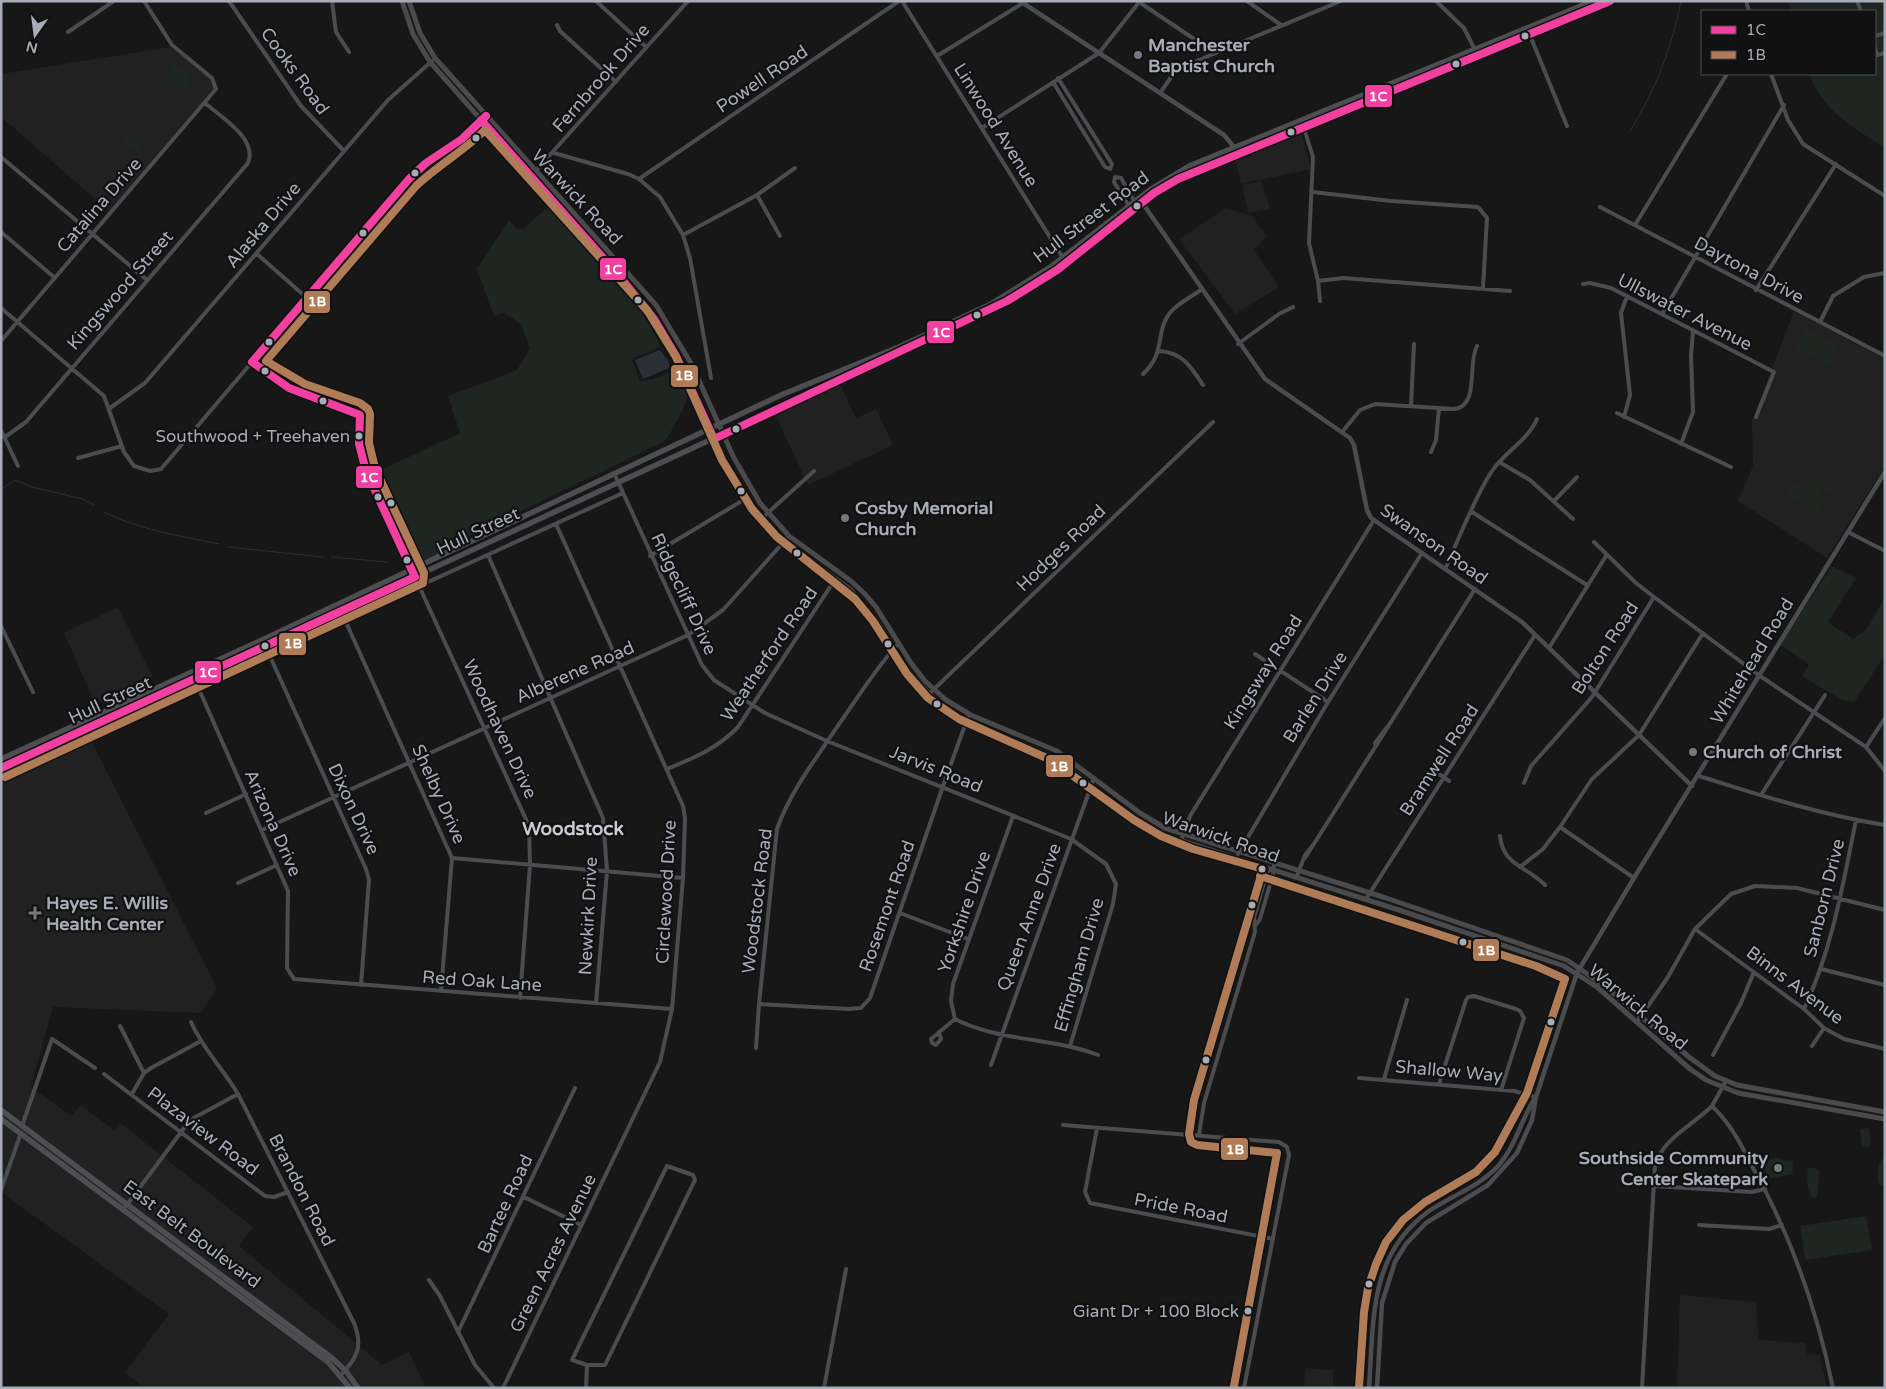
<svg xmlns="http://www.w3.org/2000/svg" width="1886" height="1389" viewBox="0 0 1886 1389" font-family="'Varela Round',sans-serif">
<rect width="100%" height="100%" fill="#171717"/>
<path fill="#212122" d="M170,47L210,78L214,88L109,211L1,117V74Z
M1301,133L1311,169L1241,184L1235,159Z
M1262,181L1270,209L1248,213L1242,185Z
M1226,208L1252,216L1267,236L1254,250L1279,287L1235,314L1179,239Z
M1794,311L1885,359V466L1827,558L1738,501L1753,466L1752,421Z
M840,384L856,418L876,409L893,445L808,485L775,414Z
M118,607L153,677L95,704L64,633Z
M89,737L217,988L201,1013L53,1007L31,1087L71,1116L81,1105L114,1130L120,1123L253,1227L239,1246L382,1365L409,1352L426,1388H144L125,1372L169,1314L1,1192V776Z
M1680,1295L1756,1302L1759,1340L1805,1343L1807,1354L1820,1355L1827,1388H1677Z
M1306,1368L1333,1370V1388H1303Z"/>
<path fill="#1f2520" d="M1788,1H1885V148C1854,128 1821,110 1810,74H1875V11H1791Z
M174,65H178L193,78L183,89H172L162,81Z
M129,132L144,145L138,152L123,140Z
M550,205L639,307L659,342L660,345C653,354 640,352 632,360L640,381L653,379L674,371C679,377 686,389 687,397C687,404 669,438 663,442L453,544C447,552 428,562 417,560L374,476L379,471L460,433L448,396L517,370L530,349L521,324L504,313L494,316L477,269L509,220L517,229H523Z
M1805,329L1839,346L1829,365L1795,348Z
M1813,476L1831,487L1827,494L1821,489L1818,494L1825,498L1823,501L1825,502L1817,515L1787,496L1795,483L1805,489Z
M1832,566L1856,578L1828,622L1853,639L1866,630L1885,597V655L1854,702L1842,700L1802,676L1809,664L1780,645Z
M1869,1128L1871,1146L1862,1147L1860,1129Z
M1885,1155V1185H1879C1876,1173 1877,1165 1885,1155Z
M1775,1157L1787,1161L1794,1159L1792,1174L1769,1179L1761,1165L1762,1158L1772,1159Z
M1808,1168H1815L1819,1170L1818,1197L1812,1198C1806,1187 1807,1178 1808,1168Z
M1866,1216L1872,1250L1805,1260L1800,1226Z"/>
<path fill="#2a3038" d="M660,350L669,362V368L643,379L635,360Z"/>
<g fill="none" stroke-linecap="round" stroke-linejoin="round">
<path stroke="#2a3038" stroke-width="1" d="M1630,131C1655,91 1672,48 1681,1
M1,490L13,481H18L32,487L83,499L94,505
M104,512C139,530 181,536 219,544
M228,547L323,557
M331,557L387,562"/>
<path stroke="#4b4c4f" stroke-width="4" d="M229,1L301,106L344,151
M332,1L336,32L349,52
M596,1L646,47
M902,1L1063,258
M1247,1L1281,25
M1436,1L1464,28L1475,50
M1746,1L1749,11
M1857,1L1861,11
M1139,2L1215,53
M557,25L560,31L616,82
M1527,28L1567,126
M68,32L114,1
M1875,36L1885,33
M1875,48L1877,55L1885,53
M937,56L1023,3
M1771,74L1788,120L1803,144L1885,196
M1053,82L1105,167L1110,169L1112,164L1058,78
M1160,93L1174,73L1187,65L1341,1
M1302,122L1313,157L1309,243L1318,281L1320,301
M982,128L1099,53L1140,1
M554,153L628,174L639,179L660,197L683,235L690,258L711,378
M1,157L147,280
M531,176L688,1
M639,179L899,1
M1313,192L1391,201L1478,207L1487,218L1483,288
M757,195L780,236
M1129,206L1114,182L1115,177L1121,178L1135,202
M1600,207L1885,356
M1635,225L1727,74
M1,232L55,278
M683,235L757,195L795,168
M257,254L307,298
M1318,281L1343,278L1510,291
M1583,284L1590,283L1611,288L1774,372L1756,417
M1756,290L1836,164
M1,308L104,396L124,452L134,466L150,471L161,469L252,362
M1662,314L1784,105
M1820,322L1833,296L1864,277L1885,273
M1,341L216,89L212,78L172,45L144,1
M1238,344L1279,314L1293,307
M1159,351C1182,352 1191,367 1203,385
M1143,374C1166,353 1155,334 1169,314C1176,304 1191,297 1201,290
M1411,406L1414,344
M110,408L145,383L388,100L432,61
M1617,413L1731,467
M1624,417L1630,395L1621,313L1627,296
M1,430L18,466
M1343,431L1360,410L1375,404L1454,409C1480,406 1467,364 1477,346
M5,437L26,422L248,163C258,139 221,117 205,103
M1681,444L1693,412L1691,355L1693,331
M1431,452L1436,440L1439,408
M78,458L122,446
M1499,462L1530,480L1573,519
M614,473L702,665L714,680L765,713L827,741L1071,839L1106,864L1116,884L1113,904L1070,1046
M623,493L198,687L288,891L287,968L294,979L672,1009
M1554,501L1577,477
M1472,512L1587,585
M761,519L814,471
M1848,532L1885,551
M1594,542L1636,583L1654,597L1760,676L1866,747L1885,771
M488,555L603,818L607,871L596,1003
M650,556L745,499
M1445,569C1459,539 1474,498 1492,471C1505,452 1528,440 1537,419
M415,577L529,826L530,865L520,998
M345,620L452,858L441,991
M1,626L33,692
M1549,648L1606,556
M269,654L366,869L369,880L361,985
M1255,654L1328,702
M932,691L1213,422
M1376,746L1375,743L1391,722
M1866,747L1885,718
M1430,768L1449,781
M667,769C694,758 718,748 738,727L834,581L838,580
M1699,776C1760,795 1821,815 1885,825
M1524,783L1531,766L1592,697L1654,597
M1761,795L1825,695
M206,813L246,794
M1560,827L1634,878
M262,830L688,635L723,610L789,536
M1500,836C1503,866 1527,866 1545,885
M1181,841L1190,816L1374,520
M1238,854L1328,702L1422,553
M452,858L683,878
M1305,858L1475,589
M1520,867L1543,849L1560,827L1592,779L1639,735L1703,633
M1297,876L1305,855L1313,845
M238,883L277,865
M1366,899L1535,635
M900,913L968,939
M1256,925L1260,919L1273,874L1274,862
M1695,929L1804,1009L1824,1028L1844,1039L1885,1049
M1821,969L1885,985
M759,1004L849,1009L861,1008L870,998L943,786L969,714
M1804,1009C1832,950 1843,884 1856,820
M955,1019L951,1001L953,984L1013,816
M955,1019C1000,1042 1051,1037 1098,1055
M191,1022C203,1049 223,1069 238,1094L354,1323C363,1346 358,1357 341,1375
M1637,1022L1668,977L1695,929L1731,894L1755,886L1797,888L1885,910
M120,1026L144,1073
M939,1032L941,1039L936,1045L932,1043L931,1039L955,1019
M1812,1046L1824,1028
M756,1048L759,1004L777,829C790,792 815,760 837,727C857,699 875,669 898,644
M1713,1055L1741,1003L1754,972
M991,1065L1094,778
M104,1074L265,1196L274,1197L288,1192
M1359,1078L1514,1091L1536,1097
M1384,1079L1407,1000
M1726,1081L1712,1106C1730,1123 1741,1144 1752,1166C1791,1235 1817,1310 1833,1388
M1439,1084L1466,1000L1468,997L1474,996L1516,1009L1520,1011L1524,1018L1501,1090
M132,1094L144,1073L151,1068L199,1042
M1063,1125L1279,1142L1287,1147L1289,1155L1244,1388
M22,1126L52,1039L95,1068
M1097,1128L1085,1192L1090,1203L1273,1239
M1199,1135L1204,1103L1255,932L1254,918L1267,872L1271,869
M1696,1156L1736,1159L1747,1156
M667,1166L693,1175L695,1180L605,1365H587L572,1360Z
M1654,1186L1752,1192L1765,1189
M1,1190L21,1133
M524,1197L581,1225
M123,1210L190,1120L238,1094
M1699,1225L1769,1229L1782,1225
M429,1280L440,1296L475,1365L494,1388
M458,1332L575,1088
M503,1388L660,1062L672,1009L683,878L685,818L683,806L556,524
M586,1388L587,1365
M824,1388L846,1269
M1642,1388L1655,1164C1666,1136 1692,1126 1712,1106"/>
<path stroke="#4b4c4f" stroke-width="4.5" d="M1020,1L1224,135L1239,153
M1141,201L1265,379L1350,438L1354,445L1367,510L1371,518L1522,622L1692,786
M415,577L366,471L359,444L360,415L356,412C313,399 287,392 252,362L409,179C433,157 461,141 484,118
M1369,1388C1374,1321 1368,1255 1429,1211C1453,1195 1479,1187 1499,1165C1516,1145 1521,1120 1535,1098
M1377,1388L1382,1303L1395,1262L1406,1244L1426,1223L1488,1185L1517,1153L1532,1120L1536,1097L1577,973L1634,878L1885,472"/>
<path stroke="#4a4a4d" stroke-width="5" d="M402,1L413,34L430,62L620,277L654,319L690,384L722,457L738,487L757,516L790,546L851,590L879,624L905,668L936,701L969,722L1055,758L1129,814L1167,836L1402,911L1564,966L1597,987L1690,1069L1706,1080L1738,1093L1885,1119
M409,1L420,33L435,58L656,305L692,365L734,458L760,503L789,536L851,581L865,594L876,607L911,663L925,681L946,700L971,715L1057,751L1140,813L1165,828L1386,898L1567,960L1606,987L1689,1057L1715,1076L1737,1085L1885,1112"/>
<path stroke="#4d4e51" stroke-width="5.5" d="M1,759L262,640L781,395L899,347L991,304L1052,266L1151,189L1189,166L1593,1
M1,768L989,311L1057,270L1154,193L1178,179L1611,1
M1,1110L332,1358L346,1371L358,1388
M1,1119L328,1362L350,1388"/>
<defs>
<path id="bus-1" d="M481,120L620,277L654,319L676,356L714,439
M252,362L409,179L426,163L462,139L486,116
M252,362L289,388L360,415L359,444L366,471L415,577
M714,439L1007,301L1057,270L1154,193L1178,179L1610,1
M1,768L415,577"/>
<path id="bus-2" d="M5,777L423,583L424,573L375,468L369,443L370,414L368,409L360,403L305,384L266,361L416,186C438,165 464,151 485,130L647,310L676,357L722,460L752,509L777,537L855,599L873,621L907,674L928,698L959,719L1051,760L1134,820L1161,836L1193,849L1263,869L1194,1100L1189,1134L1191,1142L1197,1145L1277,1153L1234,1386
M1260,876L1536,966L1565,979L1527,1093L1495,1152L1476,1172L1425,1202L1403,1220L1386,1242L1376,1264L1368,1288L1364,1312L1359,1387"/>
</defs>
<use href="#bus-1" stroke="#111112" stroke-width="11"/>
<use href="#bus-2" stroke="#111112" stroke-width="11"/>
<use href="#bus-1" stroke="#f240a1" stroke-width="8"/>
<use href="#bus-2" stroke="#b07c57" stroke-width="8"/>
</g>
<g fill="#a8acb7" stroke="#111112" stroke-width="2">
<circle cx="1525" cy="36" r="4.5"/>
<circle cx="1456" cy="64" r="4.5"/>
<circle cx="1291" cy="132" r="4.5"/>
<circle cx="476" cy="138" r="4.5"/>
<circle cx="415" cy="173" r="4.5"/>
<circle cx="1137" cy="206" r="4.5"/>
<circle cx="363" cy="233" r="4.5"/>
<circle cx="638" cy="300" r="4.5"/>
<circle cx="977" cy="315" r="4.5"/>
<circle cx="269" cy="342" r="4.5"/>
<circle cx="265" cy="371" r="4.5"/>
<circle cx="323" cy="401" r="4.5"/>
<circle cx="736" cy="429" r="4.5"/>
<circle cx="359" cy="436" r="4.5"/>
<circle cx="741" cy="491" r="4.5"/>
<circle cx="378" cy="497" r="4.5"/>
<circle cx="391" cy="503" r="4.5"/>
<circle cx="797" cy="553" r="4.5"/>
<circle cx="407" cy="560" r="4.5"/>
<circle cx="888" cy="644" r="4.5"/>
<circle cx="265" cy="646" r="4.5"/>
<circle cx="937" cy="704" r="4.5"/>
<circle cx="1083" cy="783" r="4.5"/>
<circle cx="1262" cy="869" r="4.5"/>
<circle cx="1252" cy="905" r="4.5"/>
<circle cx="1463" cy="942" r="4.5"/>
<circle cx="1551" cy="1022" r="4.5"/>
<circle cx="1206" cy="1060" r="4.5"/>
<circle cx="1369" cy="1284" r="4.5"/>
<circle cx="1248" cy="1311" r="4.5"/>
</g>
<g fill="#75787f" stroke="#111112" stroke-width="2">
<circle cx="1138" cy="55" r="5"/>
<circle cx="845" cy="518" r="5"/>
<circle cx="1693" cy="752" r="5"/>
<path d="M32.5 905.5h5v5h5v5h-5v5h-5v-5h-5v-5h5z"/>
<circle cx="1778" cy="1168" r="5"/>
</g>
<g text-anchor="middle" dominant-baseline="central" stroke-width="4.5" stroke-linejoin="round" paint-order="stroke">
<g font-size="17" fill="#a8acb7" stroke="#111112" text-anchor="end">
<text x="350" y="436">Southwood + Treehaven</text>
<text x="1239" y="1311">Giant Dr + 100 Block</text>
</g>
<g font-size="18" font-weight="bold" fill="#a8acb7" stroke="#111112" text-anchor="start">
<text x="1148" y="45">Manchester<tspan x="1148" dy="21">Baptist Church</tspan></text>
<text x="855" y="508">Cosby Memorial<tspan x="855" dy="21">Church</tspan></text>
<text x="1703" y="752">Church of Christ</text>
<text x="46" y="903">Hayes E. Willis<tspan x="46" dy="21">Health Center</tspan></text>
<text x="1768" y="1158" text-anchor="end">Southside Community<tspan x="1768" dy="21">Center Skatepark</tspan></text>
</g>
<g font-size="18" fill="#a8acb7" stroke="#111112">
<text transform="translate(295 71) rotate(54)">Cooks Road</text>
<text transform="translate(601 78) rotate(-49)">Fernbrook Drive</text>
<text transform="translate(762 79) rotate(-34)">Powell Road</text>
<text transform="translate(996 125) rotate(58)">Linwood Avenue</text>
<text transform="translate(577 197) rotate(47)">Warwick Road</text>
<text transform="translate(99 205) rotate(-49)">Catalina Drive</text>
<text transform="translate(1091 217) rotate(-37)">Hull Street Road</text>
<text transform="translate(263 225) rotate(-50)">Alaska Drive</text>
<text transform="translate(1749 270) rotate(28)">Daytona Drive</text>
<text transform="translate(120 290) rotate(-49)">Kingswood Street</text>
<text transform="translate(1685 312) rotate(27)">Ullswater Avenue</text>
<text transform="translate(478 531) rotate(-25)">Hull Street</text>
<text transform="translate(1434 544) rotate(35)">Swanson Road</text>
<text transform="translate(1061 548) rotate(-44)">Hodges Road</text>
<text transform="translate(684 594) rotate(65)">Ridgecliff Drive</text>
<text transform="translate(1605 648) rotate(-57)">Bolton Road</text>
<text transform="translate(769 654) rotate(-56)">Weatherford Road</text>
<text transform="translate(1752 661) rotate(-59)">Whitehead Road</text>
<text transform="translate(575 672) rotate(-24)">Alberene Road</text>
<text transform="translate(1263 672) rotate(-58)">Kingsway Road</text>
<text transform="translate(1315 697) rotate(-58)">Barlen Drive</text>
<text transform="translate(110 700) rotate(-25)">Hull Street</text>
<text transform="translate(500 729) rotate(65)">Woodhaven Drive</text>
<text transform="translate(1439 760) rotate(-57)">Bramwell Road</text>
<text transform="translate(936 769) rotate(22)">Jarvis Road</text>
<text transform="translate(439 794) rotate(66)">Shelby Drive</text>
<text transform="translate(354 809) rotate(65)">Dixon Drive</text>
<text transform="translate(273 823) rotate(66)">Arizona Drive</text>
<text transform="translate(1221 837) rotate(19)">Warwick Road</text>
<text transform="translate(666 892) rotate(-87)">Circlewood Drive</text>
<text transform="translate(1824 898) rotate(-76)">Sanborn Drive</text>
<text transform="translate(757 901) rotate(-83)">Woodstock Road</text>
<text transform="translate(887 906) rotate(-71)">Rosemont Road</text>
<text transform="translate(964 912) rotate(-71)">Yorkshire Drive</text>
<text transform="translate(588 916) rotate(-87)">Newkirk Drive</text>
<text transform="translate(1029 917) rotate(-70)">Queen Anne Drive</text>
<text transform="translate(1079 965) rotate(-74)">Effingham Drive</text>
<text transform="translate(482 981) rotate(4)">Red Oak Lane</text>
<text transform="translate(1795 985) rotate(37)">Binns Avenue</text>
<text transform="translate(1638 1007) rotate(40)">Warwick Road</text>
<text transform="translate(1449 1071) rotate(5)">Shallow Way</text>
<text transform="translate(203 1131) rotate(37)">Plazaview Road</text>
<text transform="translate(302 1190) rotate(63)">Brandon Road</text>
<text transform="translate(505 1204) rotate(-65)">Bartee Road</text>
<text transform="translate(1181 1208) rotate(11)">Pride Road</text>
<text transform="translate(192 1234) rotate(37)">East Belt Boulevard</text>
<text transform="translate(553 1253) rotate(-64)">Green Acres Avenue</text>
</g>
<g font-size="19" font-weight="bold" fill="#c9cbd3" stroke="#111112">
<text x="573" y="829">Woodstock</text>
</g>
</g>
<g stroke="#111112" stroke-width="2">
<rect x="1364" y="84" width="29" height="24" rx="5" fill="#f240a1"/>
<rect x="599" y="257" width="28" height="24" rx="5" fill="#f240a1"/>
<rect x="303" y="290" width="28" height="24" rx="5" fill="#b07c57"/>
<rect x="926" y="320" width="29" height="24" rx="5" fill="#f240a1"/>
<rect x="670" y="364" width="29" height="24" rx="5" fill="#b07c57"/>
<rect x="355" y="465" width="28" height="24" rx="5" fill="#f240a1"/>
<rect x="278" y="632" width="29" height="24" rx="5" fill="#b07c57"/>
<rect x="194" y="660" width="28" height="24" rx="5" fill="#f240a1"/>
<rect x="1045" y="754" width="29" height="24" rx="5" fill="#b07c57"/>
<rect x="1472" y="938" width="28" height="24" rx="5" fill="#b07c57"/>
<rect x="1220" y="1137" width="29" height="24" rx="5" fill="#b07c57"/>
</g>
<g font-size="14" text-anchor="middle" font-weight="bold" fill="#fff">
<text x="1378" y="101">1C</text>
<text x="613" y="274">1C</text>
<text x="317" y="306">1B</text>
<text x="941" y="337">1C</text>
<text x="684" y="380">1B</text>
<text x="369" y="482">1C</text>
<text x="293" y="648">1B</text>
<text x="208" y="677">1C</text>
<text x="1059" y="771">1B</text>
<text x="1486" y="955">1B</text>
<text x="1235" y="1154">1B</text>
</g>
<rect width="1886" height="1389" fill="none" stroke="#a8acb7" stroke-width="5"/>
<rect x="1701" y="10" width="175" height="65" fill="#111112" stroke="#4d4f54"/>
<rect x="1711" y="26" width="25" height="8" fill="#f240a1" stroke="#4d4f54"/>
<text x="1746" y="35" font-size="15" fill="#a8acb7">1C</text>
<rect x="1711" y="51" width="25" height="8" fill="#b07c57" stroke="#4d4f54"/>
<text x="1746" y="60" font-size="15" fill="#a8acb7">1B</text>
<g transform="translate(35 35) rotate(194)" stroke="#111112" stroke-width="4" paint-order="stroke">
<path d="M0-4L9 19L0 12L-9 19Z" fill="#a8acb7"/>
<text y="-8" font-size="14" font-weight="bold" text-anchor="middle" fill="#a8acb7">N</text>
</g>
</svg>
